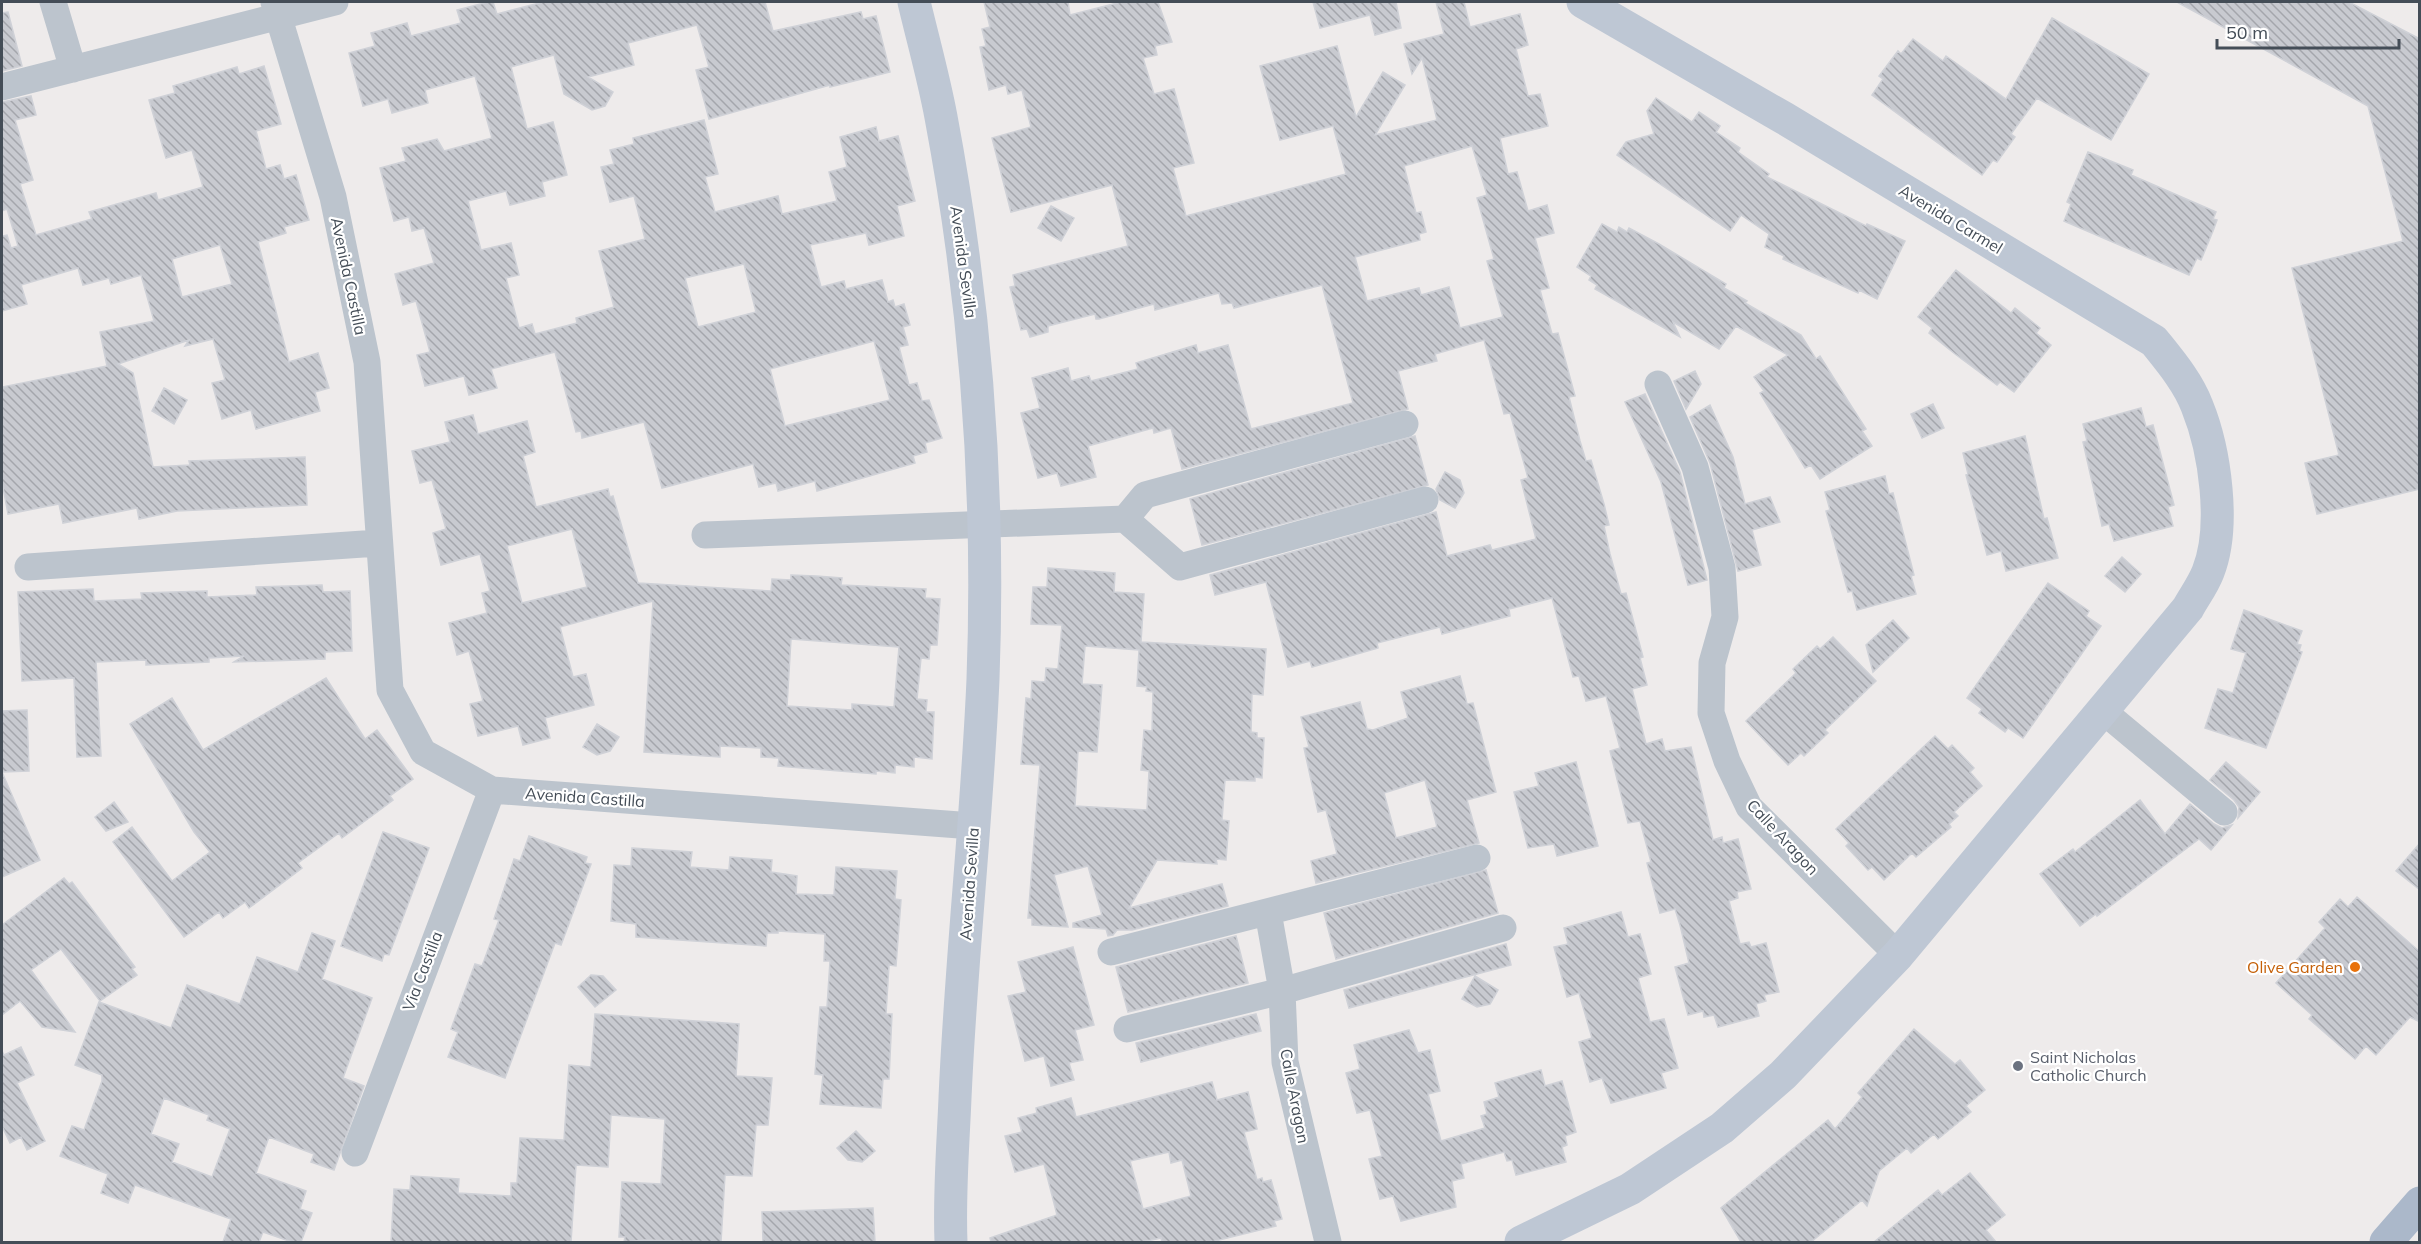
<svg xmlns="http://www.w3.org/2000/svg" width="2421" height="1244" viewBox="0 0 2421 1244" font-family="Mulish,sans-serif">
<defs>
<pattern id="building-back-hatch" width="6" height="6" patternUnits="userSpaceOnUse" patternTransform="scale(1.5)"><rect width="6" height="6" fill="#c8cad0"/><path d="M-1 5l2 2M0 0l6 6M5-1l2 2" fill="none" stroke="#a4a6ac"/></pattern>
</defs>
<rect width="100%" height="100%" fill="#eeebeb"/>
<path fill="url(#building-back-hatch)" stroke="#cfd1d7" stroke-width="1.5" fill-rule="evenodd" d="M488,2H493L497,14L543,2H765L773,31L861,12L863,19L876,16L890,72L830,87V85L709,119L696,70L709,67L697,25L628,43L634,65L588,77L613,92L605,106L592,110L564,94L554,55L511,67L527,129L553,122L567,175L542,182L545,196L510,205L506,191L468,201L481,250L511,243L519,275L506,278L519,328L532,324L535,334L577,323L576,318L614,307L599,251L645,239L634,196L610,202L601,167L614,164L610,150L634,144L633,138L704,120L718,174L705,177L715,212L778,196L782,214L837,201L829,172L847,167L840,137L876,127L879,141L898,136L915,201L897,206L904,236L869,245L866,233L810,245L821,287L844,281L846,289L882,280L888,302L893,300L895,307L904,304L910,325L903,327L908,345L899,347L909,385L917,383L922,401L929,400L942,438L925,443L927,452L913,456L915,463L817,491L815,481L778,491L776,483L759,487L753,464L662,488L644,422L582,438L581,431L576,432L555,352L491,369L497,388L469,395L464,376L425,386L417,355L430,352L416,301L403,305L395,274L434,263L424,228L412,231L409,217L394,221L380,168L406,161L402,148L437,139L444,151L492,138L475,76L425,90L428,103L392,113L388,99L363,106L349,53L375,46L371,33L407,23L411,36L461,23L457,10ZM744,264L756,312L698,327L685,278ZM874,341L890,400L785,426L770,369Z
M984,2H1068L1070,15L1121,2H1158L1172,42L1155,46L1157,55L1143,58L1154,94L1174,89L1194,163L1173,168L1186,216L1346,174L1333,126L1280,140L1260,66L1337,46L1356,117L1383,72L1405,85L1375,135L1437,120L1422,58L1412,74L1404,44L1444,34L1436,2H1464L1470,27L1520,14L1528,45L1516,49L1528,96L1540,94L1548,126L1500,138L1508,174L1517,172L1528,211L1547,205L1554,233L1535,238L1549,288L1540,290L1552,334L1558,333L1575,396L1569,397L1580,441L1586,461L1591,460L1604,504L1609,525L1604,526L1610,554L1621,594L1626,593L1643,657L1640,658L1647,685L1632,689L1646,744L1662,739L1665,751L1691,747L1713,840L1722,837L1723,843L1738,839L1751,889L1737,892L1738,898L1729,901L1740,944L1749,942L1751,947L1766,943L1779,992L1764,995L1766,1001L1756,1004L1759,1016L1718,1027L1714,1015L1704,1017L1703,1011L1688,1015L1675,967L1689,963L1680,925L1675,909L1660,913L1647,863L1651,862L1640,821L1628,823L1610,751L1620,748L1606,696L1586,701L1579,676L1573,677L1552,598L1509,609L1510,616L1487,622L1442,634L1440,627L1377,643L1378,648L1312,667L1310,661L1288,667L1266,582L1215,595L1210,575L1436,512L1447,556L1490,545L1492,550L1536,539L1521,480L1528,478L1510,413L1504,414L1484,340L1435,354L1437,361L1398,371L1408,409L1182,469L1171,428L1154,433L1153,428L1088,446L1096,477L1061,486L1057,473L1038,478L1021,413L1040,408L1032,378L1068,368L1071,381L1089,376L1091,381L1138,369L1136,363L1196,345L1198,353L1228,345L1251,429L1353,403L1322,285L1234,308L1232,303L1222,304L1219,293L1155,310L1154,304L1099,319H1096L1095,314L1048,326V332L1030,337L1027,329L1021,330L1010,287L1015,286L1013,275L1128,246L1112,185L1011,212L992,138L1031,127L1022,90L1008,94L1006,85L989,90L980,47L986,46L982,29L990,27ZM1472,146L1487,195L1477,198L1494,259L1487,261L1503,317L1460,328L1449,287L1421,295L1419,288L1367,301L1355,257L1420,240L1419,234L1426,232L1421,212L1416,213L1404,166Z
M1313,2H1396L1401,28L1375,35L1370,15L1320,28Z
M2177,2H2349L2420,39V489L2317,514L2305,463L2339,455L2292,268L2403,241L2368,106Z
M8,12L22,66L2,71V13Z
M2052,18L2149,74L2111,140L2037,98L2011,134L2015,137L1997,162L1993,160L1982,175L1872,95L1883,79L1879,76L1898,51L1901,54L1913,39L1943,61L1946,56L2006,99Z
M264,66L281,124L256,131L266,169L280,165L284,179L296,175L309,220L284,227L286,233L258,242L289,362L318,353L329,388L315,392L320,411L256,429L251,410L222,419L212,383L225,380L213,339L185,346L189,340L118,364L133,373L153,467L190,465L189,461L305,457L307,505L177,511L139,519L137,508L63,523L59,504L8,514L2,482V387L107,366L100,332L154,321L141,275L111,284L109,278L83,285L78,268L21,285L27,304L2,311V236L7,235L11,248L18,246L7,209L2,211V102L31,96L36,115L15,120L33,180L20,184L36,235L92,219L89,212L117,204L156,193L158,200L203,187L192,150L166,158L149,100L175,93L173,86L217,73L237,67L239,74ZM220,245L232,284L182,297L172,259Z
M1656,98L1692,122L1699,112L1720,126L1716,132L1740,148L1738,152L1769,174L1767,177L1866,226L1867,224L1905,241L1877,299L1859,290L1858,293L1783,259L1784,256L1765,247L1769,234L1741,215L1730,231L1617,155L1626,142L1654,134L1647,111Z
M2088,152L2133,170L2131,175L2216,212L2213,219L2217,220L2213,231L2201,260L2197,258L2189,275L2064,221L2071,204L2067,202Z
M1051,206L1074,218L1061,241L1038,228Z
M1602,224L1617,232L1619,227L1627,232L1629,228L1659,244L1726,284L1724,288L1747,301L1745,303L1801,335L1816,359L1820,356L1848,401L1866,429L1862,431L1872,446L1820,479L1811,465L1805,468L1760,393L1764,391L1754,377L1788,355L1736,326L1719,349L1673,322L1680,337L1595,289L1597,285L1589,280L1591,276L1577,267Z
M1956,270L2011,313L2015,308L2040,328L2036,333L2051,345L2014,392L2000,382L1997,385L1955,354L1929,333L1932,328L1918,317Z
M1695,371L1701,384L1686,409L1674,381Z
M164,388L187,400L174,424L152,411Z
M1645,394L1680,472L1707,580L1688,585L1661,482L1625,402Z
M1933,404L1944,428L1922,438L1911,414Z
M1710,405L1733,457L1745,504L1770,497L1780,522L1752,530L1761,565L1738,571L1710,463L1690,417Z
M2141,408L2146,427L2153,425L2174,505L2168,507L2173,526L2114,541L2109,524L2102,526L2083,442L2087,441L2083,424Z
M473,415L478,434L527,421L535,452L523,456L536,507L608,489L610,497L613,496L638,583L771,591L772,579L791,580V575L816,576L842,578L841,585L926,589L925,598L940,599L937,645H930L929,659L921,658L917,699L927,700L926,712H934L932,759L914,757V767L895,765V773L876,771V774L778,766L779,758L761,757V748L720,746V757L644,752L653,601L560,627L573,677L586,674L594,705L545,718L550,738L523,745L518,726L478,736L470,704L483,701L469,651L457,655L449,623L487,613L482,593L490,591L480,554L441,565L433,533L446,529L432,480L420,483L412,451L450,442L445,422ZM572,529L587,587L522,603L507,546ZM791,639L899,647L894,707L852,704V710L787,706Z
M1415,436L1428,485L1202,545L1190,499Z
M2025,436L2044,519L2047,518L2058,558L2006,571L2001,551L1987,555L1966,475L1968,474L1963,453Z
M1445,472L1460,480L1464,493L1455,508L1440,500L1436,489Z
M1885,476L1889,494L1893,493L1914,575L1911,576L1916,594L1857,610L1852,591L1848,592L1826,511L1830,510L1825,492Z
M2122,557L2141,574L2125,592L2105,576Z
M1048,568L1115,573L1114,592L1144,594L1141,642L1266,649L1263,695L1252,694L1251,732L1257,733V738H1264L1262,778L1255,777V781L1225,780L1222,820L1229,821L1226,860L1216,859L1217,864L1157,860L1129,908L1222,884L1228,906L1132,930H1117L1113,935L1108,936L1106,929L1073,927V923L1102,915L1088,866L1054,875L1068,927L1032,925V918H1028L1040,765L1021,764L1026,698L1031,699L1032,681L1045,682L1046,668L1058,669L1062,625L1031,624L1033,587H1047ZM1085,646L1139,650L1137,686L1147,687L1146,691L1153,692L1152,731L1144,730L1141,770L1149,771L1147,810L1075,806L1078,751L1097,752L1102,685L1082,684Z
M2048,583L2089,611L2086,616L2101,626L2023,738L2008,728L2005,732L1979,713L1982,709L1967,698Z
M322,585L323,592L350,591L352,651L325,652V659L299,660L234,662L244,656L209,658V662L146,665V660L96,662L101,756L77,757L74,678L22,681L18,592L93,589L94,601L142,599L141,593L207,591V597L257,595L256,587Z
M2244,610L2302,631L2297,644L2301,645L2299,651L2302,652L2266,748L2205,728L2218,689L2233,693L2246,653L2231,649Z
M1893,620L1909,638L1873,672L1866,645Z
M1833,637L1876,681L1825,730L1828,733L1804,756L1801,753L1788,765L1746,721L1796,673L1793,669L1817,646L1820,649Z
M1460,676L1467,704L1473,703L1496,792L1467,800L1479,843L1316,883L1311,861L1337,854L1326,810L1318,812L1304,748L1309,747L1301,717L1360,702L1367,729L1373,730L1408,718L1401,692ZM1425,780L1437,827L1396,838L1384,793Z
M326,678L365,739L377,730L413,779L390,796L393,800L342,838L339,833L298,863L302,868L249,908L245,902L223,918L219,912L184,937L113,842L132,827L172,881L210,852L194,832L130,724L172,698L203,750Z
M27,710L29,771L2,772L40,860L2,877V711Z
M597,724L619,737L610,751L597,755L583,747Z
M1935,736L1948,749L1952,745L1974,768L1970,772L1982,786L1954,812L1958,816L1949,824L1951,827L1916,857L1912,853L1884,880L1872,867L1868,870L1846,846L1849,843L1836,829Z
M1576,762L1598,846L1557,856L1554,844L1528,848L1514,792L1539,786L1535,773Z
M2226,762L2260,792L2238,818L2239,807L2234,800L2210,780Z
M2140,800L2165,834L2190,804L2214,824L2222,828L2232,825L2211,850L2199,839L2097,916L2096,914L2080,926L2040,874L2073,849L2075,852Z
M114,802L128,822L106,831L95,817Z
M383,832L429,848L389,955L384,954L382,961L341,946Z
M529,836L587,857L585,863L591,864L561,945L555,943L505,1078L448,1057L458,1032L451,1029L475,964L482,966L499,920L494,919L514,859L520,861Z
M2420,843V890L2396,871Z
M632,848L692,852L690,867L729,870L730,857L772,860L771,872L797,876L796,894L834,895L836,867L897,871L895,899L901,900L896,966L889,965L886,1014H892L889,1079H883L881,1108L820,1104L823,1075L815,1074L820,1007H827L830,961H824L825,934L778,931V933H767L766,946L636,937V924L611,921L614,865L631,866Z
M1486,870L1498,913L1336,959L1324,913Z
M64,878L69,884L72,882L135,967L132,969L137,975L100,1001L61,949L31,970L75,1032L42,1027L20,1001L2,1015V925Z
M2357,897L2420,952V1022L2410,1017L2376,1055L2366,1046L2355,1059L2309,1019L2312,1015L2276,983L2325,928L2319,922L2340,899L2348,907Z
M1621,912L1628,937L1640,934L1651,974L1638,978L1650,1022L1664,1019L1678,1068L1661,1073L1666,1088L1611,1103L1602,1078L1590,1082L1579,1042L1592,1038L1579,993L1567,997L1554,947L1568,944L1564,928Z
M312,933L335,941L322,979L372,998L343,1078L364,1086L334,1170L311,1162L314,1154L269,1137L256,1173L306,1191L300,1209L312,1213L301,1242H292L263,1232L259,1242H223L231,1219L135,1185L128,1203L101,1193L108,1174L60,1156L72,1126L84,1130L102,1081V1075L75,1065L99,1002L171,1028L187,985L240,1004L257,957L298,972ZM164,1098L209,1115L207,1120L230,1129L212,1177L172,1162L179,1144L151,1134Z
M1236,936L1248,983L1128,1012L1116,967Z
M1506,944L1511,965L1349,1008L1344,990Z
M1073,947L1094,1025L1075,1030L1083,1060L1069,1063L1074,1080L1051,1086L1044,1056L1025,1061L1008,996L1026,992L1018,962Z
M591,975L603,976L616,990L595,1007L578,987Z
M1475,976L1498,990L1490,1004L1477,1007L1462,999Z
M595,1014L739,1024L736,1076L772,1078L768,1125H756L752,1176L725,1175L721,1242L645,1240L624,1242L625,1237H619L622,1182L661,1184L665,1119L611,1115L608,1167L576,1165L571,1242H391L394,1189L410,1190L411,1176L459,1179L458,1193L511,1196V1183H517L520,1138L564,1140L569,1065L591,1067Z
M1256,1014L1261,1031L1141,1062L1136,1043Z
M1914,1029L1955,1064L1960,1060L1985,1090L1966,1106L1971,1112L1938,1139L1934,1134L1911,1153L1907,1148L1879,1171L1867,1206L1862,1200L1811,1242H1741L1721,1208L1828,1120L1835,1129L1862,1097L1858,1093Z
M1409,1030L1418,1053L1430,1050L1440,1091L1428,1094L1441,1141L1485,1128L1481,1116L1487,1114L1484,1102L1499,1097L1495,1083L1541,1070L1545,1086L1562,1081L1576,1132L1565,1136L1567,1145L1562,1147L1566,1162L1516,1175L1512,1160L1507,1161L1504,1152L1461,1164L1464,1178L1452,1181L1456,1207L1401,1221L1393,1196L1380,1199L1369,1159L1382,1156L1370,1110L1357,1113L1346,1073L1360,1069L1354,1045Z
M21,1047L34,1075L17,1083L45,1141L27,1150L21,1137L10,1143L2,1126V1051L4,1055Z
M1212,1082L1217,1100L1248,1092L1257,1129L1244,1132L1257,1180L1262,1178L1263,1182L1271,1180L1282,1219L1274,1221L1276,1226L1211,1242H1162L1161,1238L1142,1242H991L990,1238L1057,1215L1044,1164L1015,1172L1005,1136L1022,1132L1018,1118L1037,1113L1036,1108L1071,1098L1076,1117ZM1169,1152L1171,1163L1182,1160L1191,1196L1143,1209L1130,1161Z
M856,1131L875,1151L862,1162L848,1160L837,1148Z
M1970,1173L2005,1215L1986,1230L1996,1242H1874L1938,1190L1942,1195Z
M873,1208L875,1242H763L762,1212Z"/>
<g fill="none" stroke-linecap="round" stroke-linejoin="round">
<path stroke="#bcc4cd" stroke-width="27" d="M53,2L73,69
M274,2L333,197L367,362L390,690L423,752L492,790L973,826
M2,87L335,2
M1658,384L1695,467L1722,568L1725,617L1712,663L1711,713L1727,761L1749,807L1898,955
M1125,519L1180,567L1425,500
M1125,519L1145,495L1405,424
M705,535L1125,519
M28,567L378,543
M2103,711L2224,812
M1268,912L1282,991L1285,1062L1328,1242
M1111,952L1477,858
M1127,1029L1282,991L1503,928
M355,1153L492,790"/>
<path stroke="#bec7d4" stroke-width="33" d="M914,2C923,40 934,79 941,117C976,303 990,491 983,679C977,819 961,959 955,1098C953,1146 949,1194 951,1242
M1521,1242L1630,1189L1722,1128L1783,1075L1898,955L2188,608C2194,597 2203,585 2208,572C2226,527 2215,450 2197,406C2188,382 2170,361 2154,341L1784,118L1583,2"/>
<path stroke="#abb8ca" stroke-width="33" d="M2386,1242L2420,1203"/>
</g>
<circle fill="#e8710a" stroke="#fff" stroke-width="2" cx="2355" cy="967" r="6"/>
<circle fill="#6b7280" stroke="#fff" stroke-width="2" cx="2018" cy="1066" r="6"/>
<g text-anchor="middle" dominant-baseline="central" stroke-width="4.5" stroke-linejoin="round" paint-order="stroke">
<g font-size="16" fill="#444d57" stroke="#fff">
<text transform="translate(1951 219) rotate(31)">Avenida Carmel</text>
<text transform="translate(964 262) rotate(82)">Avenida Sevilla</text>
<text transform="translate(349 276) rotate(78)">Avenida Castilla</text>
<text transform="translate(585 797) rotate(4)">Avenida Castilla</text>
<text transform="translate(1783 837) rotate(47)">Calle Aragon</text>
<text transform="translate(969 884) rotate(-86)">Avenida Sevilla</text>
<text transform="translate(422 971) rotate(-69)">Via Castilla</text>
<text transform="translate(1295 1096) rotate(79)">Calle Aragon</text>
</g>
<g font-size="16" fill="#c56008" stroke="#fff" text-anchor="end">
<text x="2343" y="967">Olive Garden</text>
</g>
<g font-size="16" fill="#5b616d" stroke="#fff" text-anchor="start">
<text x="2030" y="1057">Saint Nicholas<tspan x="2030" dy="18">Catholic Church</tspan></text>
</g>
</g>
<rect width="2421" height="1244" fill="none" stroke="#444d57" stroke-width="6"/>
<path d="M2217 39v9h182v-9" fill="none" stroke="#444d57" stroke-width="3"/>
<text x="2226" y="39" font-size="18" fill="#444d57" stroke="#ffffff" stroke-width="4.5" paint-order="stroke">50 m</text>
</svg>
